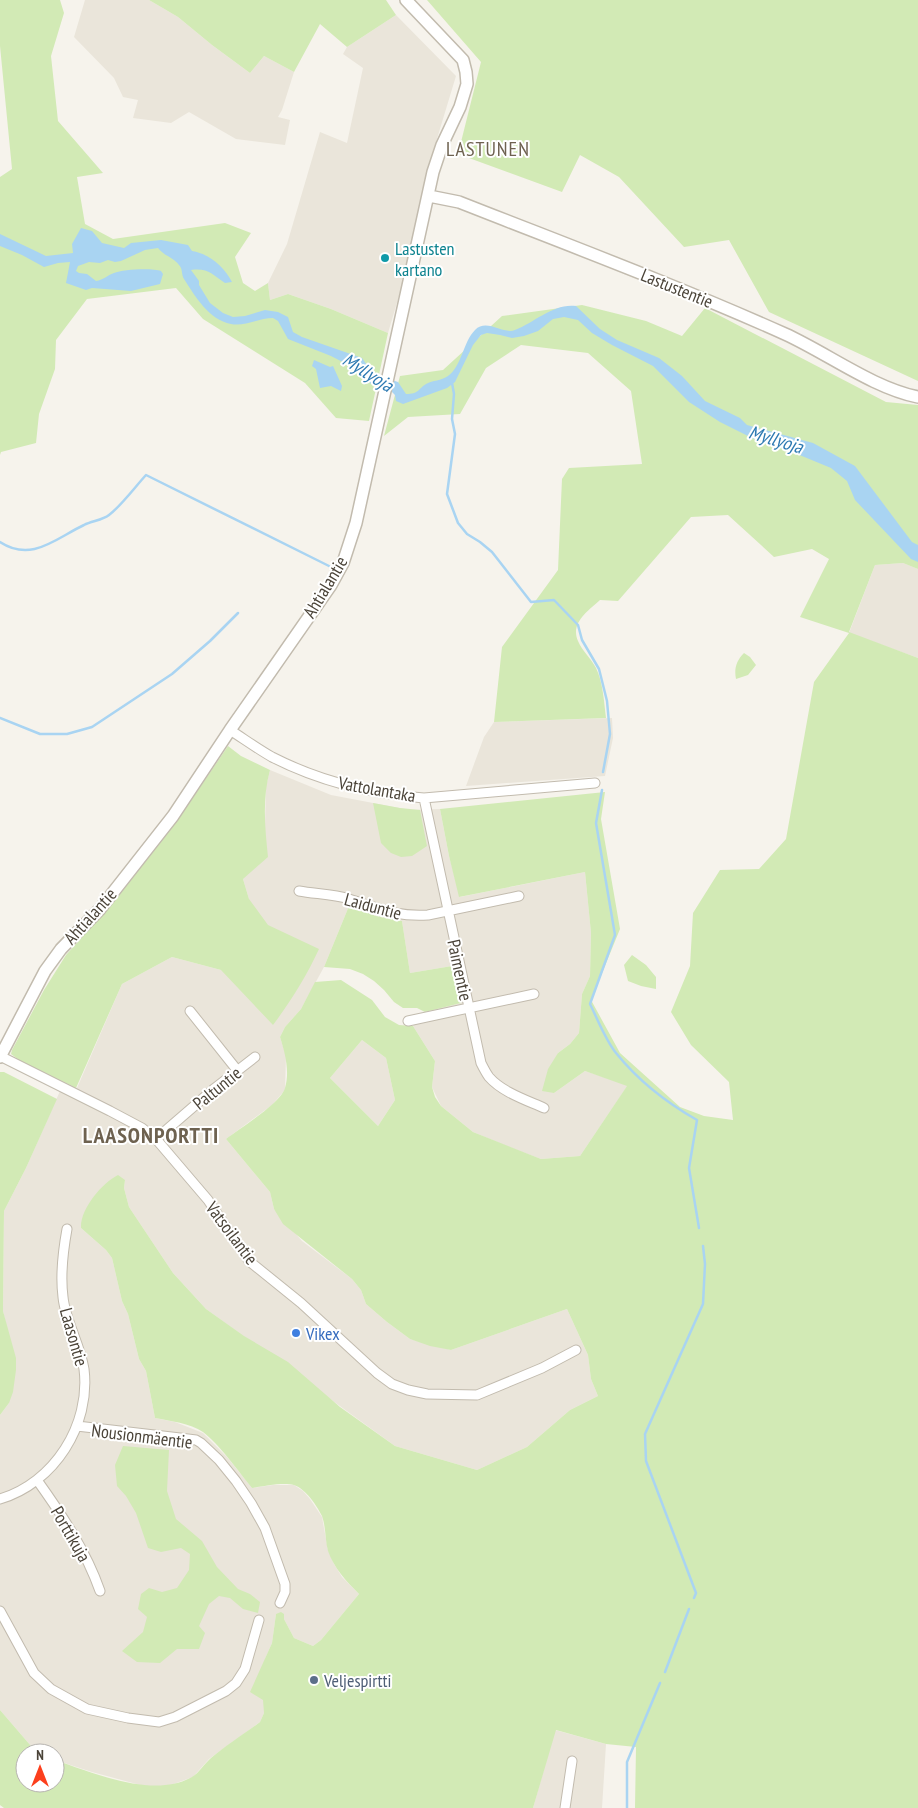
<svg xmlns="http://www.w3.org/2000/svg" width="918" height="1808" viewBox="0 0 918 1808" font-family="'PT Sans Narrow',sans-serif">
<rect width="100%" height="100%" fill="#f6f3ec"/>
<path fill="#eae5da" d="M85,0H149L178,17L212,45L250,73L264,56L294,72L282,110L278,117L290,120L285,145L236,139L189,112L171,123L133,118L138,100L123,97L114,78L74,37Z
M396,15L456,76L426,175L427,190L411,255L388,333L331,309L288,294L270,300L268,283L287,244L320,132L347,143L363,68L343,54L347,47Z
M903,563L918,569V658L849,633L875,565Z
M612,718L613,738L605,776L466,786L484,737L494,722Z
M270,770L331,795L410,810L440,809L449,856L460,897L585,872L591,933L590,976L582,994L579,1033L570,1044L558,1053L554,1093L585,1071L628,1085L580,1156L541,1159L509,1147L473,1132L441,1106L432,1087L435,1061L413,1026L425,1012L460,1003L452,966L410,973L402,921L376,916L349,906L324,967L301,1009L285,1027L280,1037L286,1056L285,1090L272,1105L226,1139L270,1192L274,1209L302,1241L352,1279L361,1290L366,1304L387,1322L410,1339L451,1350L567,1309L588,1355L591,1379L598,1396L570,1410L527,1447L477,1470L395,1446L206,1309L173,1273L129,1207L124,1188L125,1180L81,1228L106,1250L112,1258L122,1301L128,1314L139,1359L146,1371L155,1418L175,1422L203,1433L227,1457L252,1488L273,1485H294L303,1491L310,1499L322,1517L328,1550L334,1564L342,1577L359,1594L321,1640L313,1646L294,1638L284,1619L276,1614L272,1643L265,1659L264,1713L260,1722L209,1759L193,1777L168,1786H144L92,1772L55,1760V1753H37L0,1710V1415L9,1403L8,1333L3,1311L4,1211L26,1168L64,1082L77,1088L122,984L172,957L221,970L249,899L243,879L265,824L266,786Z
M362,1040L386,1058L395,1100L378,1126L330,1078Z
M555,1730L606,1744L602,1808H533Z"/>
<path fill="#d2eab5" fill-rule="evenodd" d="M0,0H60L64,13L51,56L58,121L103,173L77,177L85,224L113,239L225,223L251,233L235,257L243,283L255,291L268,283L270,300L288,294L331,309L388,333L369,421L336,418L305,383L203,319L176,288L87,299L56,340L55,369L39,414L36,443L1,452L0,455V177L12,169L0,46Z
M149,0H386L396,15L347,47L320,24L294,72L264,56L250,73L212,45L178,17Z
M427,0H918V381L769,312L729,240L684,247L619,177L580,155L562,192L458,154L481,62Z
M582,305L646,321L682,336L705,308L886,402L918,405V569L903,563L875,565L849,632L918,658V1808H635L636,1747L606,1744L556,1730L533,1808H4L0,1805V1710L37,1753H25V1783H55V1760C93,1773 154,1799 192,1777C199,1773 204,1764 211,1758C226,1745 244,1734 260,1722L264,1713L263,1700L250,1692L272,1643L276,1614L281,1612L284,1614V1619L294,1638L313,1646L321,1640L359,1594C346,1581 334,1568 328,1551C325,1540 326,1527 322,1516C317,1506 306,1489 294,1485C284,1482 263,1486 252,1488C239,1472 219,1444 203,1432C190,1423 170,1421 155,1418L146,1371L139,1359L128,1314L122,1301L112,1258L106,1250L81,1228C80,1209 102,1183 118,1175L125,1180L124,1188L129,1207L173,1273L206,1309L244,1336L288,1362L340,1407L395,1446L477,1470L527,1447L570,1410L598,1396L591,1379L588,1355L567,1309L451,1350L430,1346L410,1339L387,1322L366,1304L361,1290L352,1279L283,1224L274,1209L270,1192L226,1139C239,1129 281,1103 285,1088C290,1071 285,1053 280,1037L285,1027L301,1009L315,982L341,980L372,1000L385,1017L399,1025L413,1026L435,1061L432,1087L435,1097L441,1106L473,1132L541,1159L580,1156L627,1086L585,1071L554,1093L542,1091L548,1069L558,1053L570,1044L579,1033L582,994L590,976L591,933L585,872L459,897L449,856L440,809L605,792L601,819L620,929L591,1000L620,1053L680,1107L704,1116L733,1120L729,1082L691,1045L671,1012L690,966L693,913L720,870L759,869L786,839L814,682L849,633L800,617L829,559L812,549L774,557L728,515L691,517L618,601L600,600C588,611 570,623 578,641C582,651 591,658 596,668C603,682 604,702 606,718L494,722L502,647L558,570L562,479L569,468L642,464L631,391L588,353L521,345L486,368L460,414L408,417L384,436L400,376L443,370L502,316ZM362,1040L386,1058L395,1100L378,1126L330,1078Z
M744,653L750,657L756,665L748,675L736,679C734,669 736,661 744,653Z
M228,746L241,756L270,770C262,799 265,828 268,857L243,879L249,899L268,925L319,949C306,977 291,1001 273,1025L221,970L172,957L122,984L76,1088L19,1060L11,1054L12,1050L44,990L66,955L113,903L175,824Z
M373,803L400,808L420,810L427,846L412,856L401,857L391,853L381,843Z
M349,906L376,916L402,921L410,973L452,966L461,1003L425,1012L417,1008H403L394,1002L384,990L374,981L363,974L350,969L324,967Z
M632,955L646,965L656,977V989L641,986L628,981L624,965Z
M0,1072H4L57,1099L26,1168L4,1211L3,1311L16,1358V1370L13,1392L9,1403L0,1415Z
M123,1446L169,1450L167,1491L176,1519L202,1541L217,1567L238,1589L250,1594L260,1602L258,1613L243,1609L230,1598L219,1596L209,1604L199,1626L205,1633L199,1649H177L160,1663L137,1662L122,1651L143,1632L147,1617L138,1609L141,1594L149,1588L162,1592L177,1588L189,1570L190,1554L181,1548L161,1552L148,1548L136,1513L126,1496L117,1486L115,1465Z"/>
<path fill="#a9d4f2" d="M81,228L92,231L102,243L124,248L131,243L161,240L188,245L192,251C210,254 224,267 232,282L225,283C211,274 209,268 191,270L199,281V285L210,303L223,313L233,317L245,316L265,310L278,312L288,317L293,332L302,337L362,358L373,374L398,382L406,394C419,394 418,389 426,384C433,380 441,381 448,376C462,366 463,342 475,330C487,318 503,335 515,330C535,322 554,303 576,306L600,329L617,340L659,358L682,376L705,401L740,418L747,425L813,443L855,466L912,542L918,545V562L911,559L855,500L847,481L831,468L785,449L754,439L720,422L689,402L653,366L612,345L592,333L578,320L564,317L553,319L538,331L524,336L512,338L500,335L487,333L481,335L473,345L455,382L447,388L403,404L396,401L395,395L389,389L371,384L360,371L331,356L288,339L278,321L273,318C259,318 244,327 231,324C209,320 195,296 184,279C181,274 183,269 179,265C173,257 164,256 158,248L145,250L121,261L115,262L108,260L100,263L89,262L78,266L76,271L79,273L87,274L96,281C104,280 107,275 114,273C123,269 153,268 161,271L163,274L160,284L131,291L92,288L86,290L66,283L70,262L58,263L44,267L22,255L0,246V234L46,256L73,253L72,244Z
M314,360L330,367L333,366L342,386L341,391L331,386L320,388L316,369L312,366Z"/>
<g fill="none" stroke-linecap="round" stroke-linejoin="round">
<path stroke="#a9d4f2" stroke-width="2.5" d="M452,383L454,394L452,419L455,434L447,494L458,523L467,534L480,542L492,552L531,602L554,600L578,625L582,640L599,669L607,701L610,734L603,772
M0,542C32,563 56,538 84,525C92,521 103,520 109,515C121,506 135,487 146,475L329,566
M0,718L40,734H67L92,727L172,674L210,641L238,613
M602,790L596,823L615,935L590,1004C598,1020 605,1039 616,1053C637,1079 667,1103 697,1120L689,1168L699,1228
M694,1598L696,1593L646,1461L645,1434L703,1304L705,1264L703,1246
M665,1672L689,1609
M627,1808V1762L660,1683"/>
<defs>
<path id="minor" d="M230,730C244,739 258,749 272,757C319,781 372,794 424,798L595,783
M424,798L481,1063C483,1067 486,1073 489,1077C502,1092 526,1100 544,1108
M299,891C315,894 333,894 349,899C379,908 394,917 428,915L519,896
M190,1011L237,1070
M408,1021L534,994
M0,1056L110,1111L142,1128L156,1139L208,1200L249,1261L301,1303L377,1373L392,1384L408,1390L427,1394L477,1395L542,1368L576,1350
M156,1139L215,1088L255,1057
M77,1426L180,1438L196,1440L201,1443L219,1460L236,1481L251,1503L265,1528L285,1584V1592L280,1603
M37,1480C62,1515 86,1551 100,1591
M0,1499C54,1483 91,1425 84,1369C80,1344 65,1320 63,1297C60,1274 63,1251 67,1229
M0,1611L34,1673L51,1689L87,1709L128,1718L159,1722L175,1717L226,1691L236,1683L245,1669L259,1620
M565,1808L572,1761"/>
<path id="tertiary" d="M429,196L459,202C568,245 678,286 785,334C827,353 873,388 918,397
M0,1057L45,971L61,949L100,909L173,816L230,730L331,585L343,563L356,523L433,172L442,145L460,107L467,84L466,72L463,60L406,0"/>
</defs>
<use href="#minor" stroke="#c2bbae" stroke-width="11"/>
<use href="#tertiary" stroke="#c2bbae" stroke-width="14"/>
<use href="#minor" stroke="#fff" stroke-width="9"/>
<use href="#tertiary" stroke="#fff" stroke-width="11"/>
</g>
<circle fill="#0f9aa8" stroke="#fff" stroke-width="2" cx="385" cy="258" r="5"/>
<circle fill="#3f7fe0" stroke="#fff" stroke-width="2" cx="296" cy="1333" r="5"/>
<circle fill="#5c6f8a" stroke="#fff" stroke-width="2" cx="314" cy="1680" r="5"/>
<g text-anchor="middle" dominant-baseline="central" stroke-width="4" stroke-linejoin="round" paint-order="stroke">
<g font-size="18" fill="#0d838f" stroke="#fff" text-anchor="start">
<text x="395" y="248">Lastusten<tspan x="395" dy="21">kartano</tspan></text>
</g>
<g font-size="18" fill="#4b4439" stroke="#fff">
<text transform="translate(677 288) rotate(22)">Lastustentie</text>
<text transform="translate(325 587) rotate(-59)">Ahtialantie</text>
<text transform="translate(377 789) rotate(10)">Vattolantaka</text>
<text transform="translate(373 906) rotate(15)">Laiduntie</text>
<text transform="translate(90 916) rotate(-48)">Ahtialantie</text>
<text transform="translate(460 970) rotate(78)">Paimentie</text>
<text transform="translate(217 1088) rotate(-39)">Paltuntie</text>
<text transform="translate(232 1233) rotate(53)">Vatsoilantie</text>
<text transform="translate(74 1337) rotate(74)">Laasontie</text>
<text transform="translate(142 1436) rotate(7)">Nousionmäentie</text>
<text transform="translate(71 1534) rotate(60)">Porttikuja</text>
</g>
<g font-size="18" fill="#366cbe" stroke="#fff" text-anchor="start">
<text x="306" y="1333">Vikex</text>
</g>
<g font-size="18" fill="#4e5e75" stroke="#fff" text-anchor="start">
<text x="324" y="1680">Veljespirtti</text>
</g>
<g font-size="19" font-style="italic" fill="#2e7ab2" stroke="#fff">
<text transform="translate(368 372) rotate(32)">Myllyoja</text>
<text transform="translate(776 439) rotate(17)">Myllyoja</text>
</g>
<g font-size="20" letter-spacing="1" fill="#6e6250" stroke="#fff">
<text x="488" y="149">LASTUNEN</text>
</g>
<g font-size="22" font-weight="bold" letter-spacing="1" fill="#6e6250" stroke="#fff">
<text x="151" y="1135">LAASONPORTTI</text>
</g>
</g>
<g transform="translate(40 1768)"><circle r="24" fill="#ffffff" stroke="#b7b4b0"/>
<path d="M0-4L9 19L0 12L-9 19Z" fill="#fc3f1d"/>
<text y="-8" font-size="14" font-weight="bold" text-anchor="middle" fill="#4b4439">N</text>
</g>
</svg>
